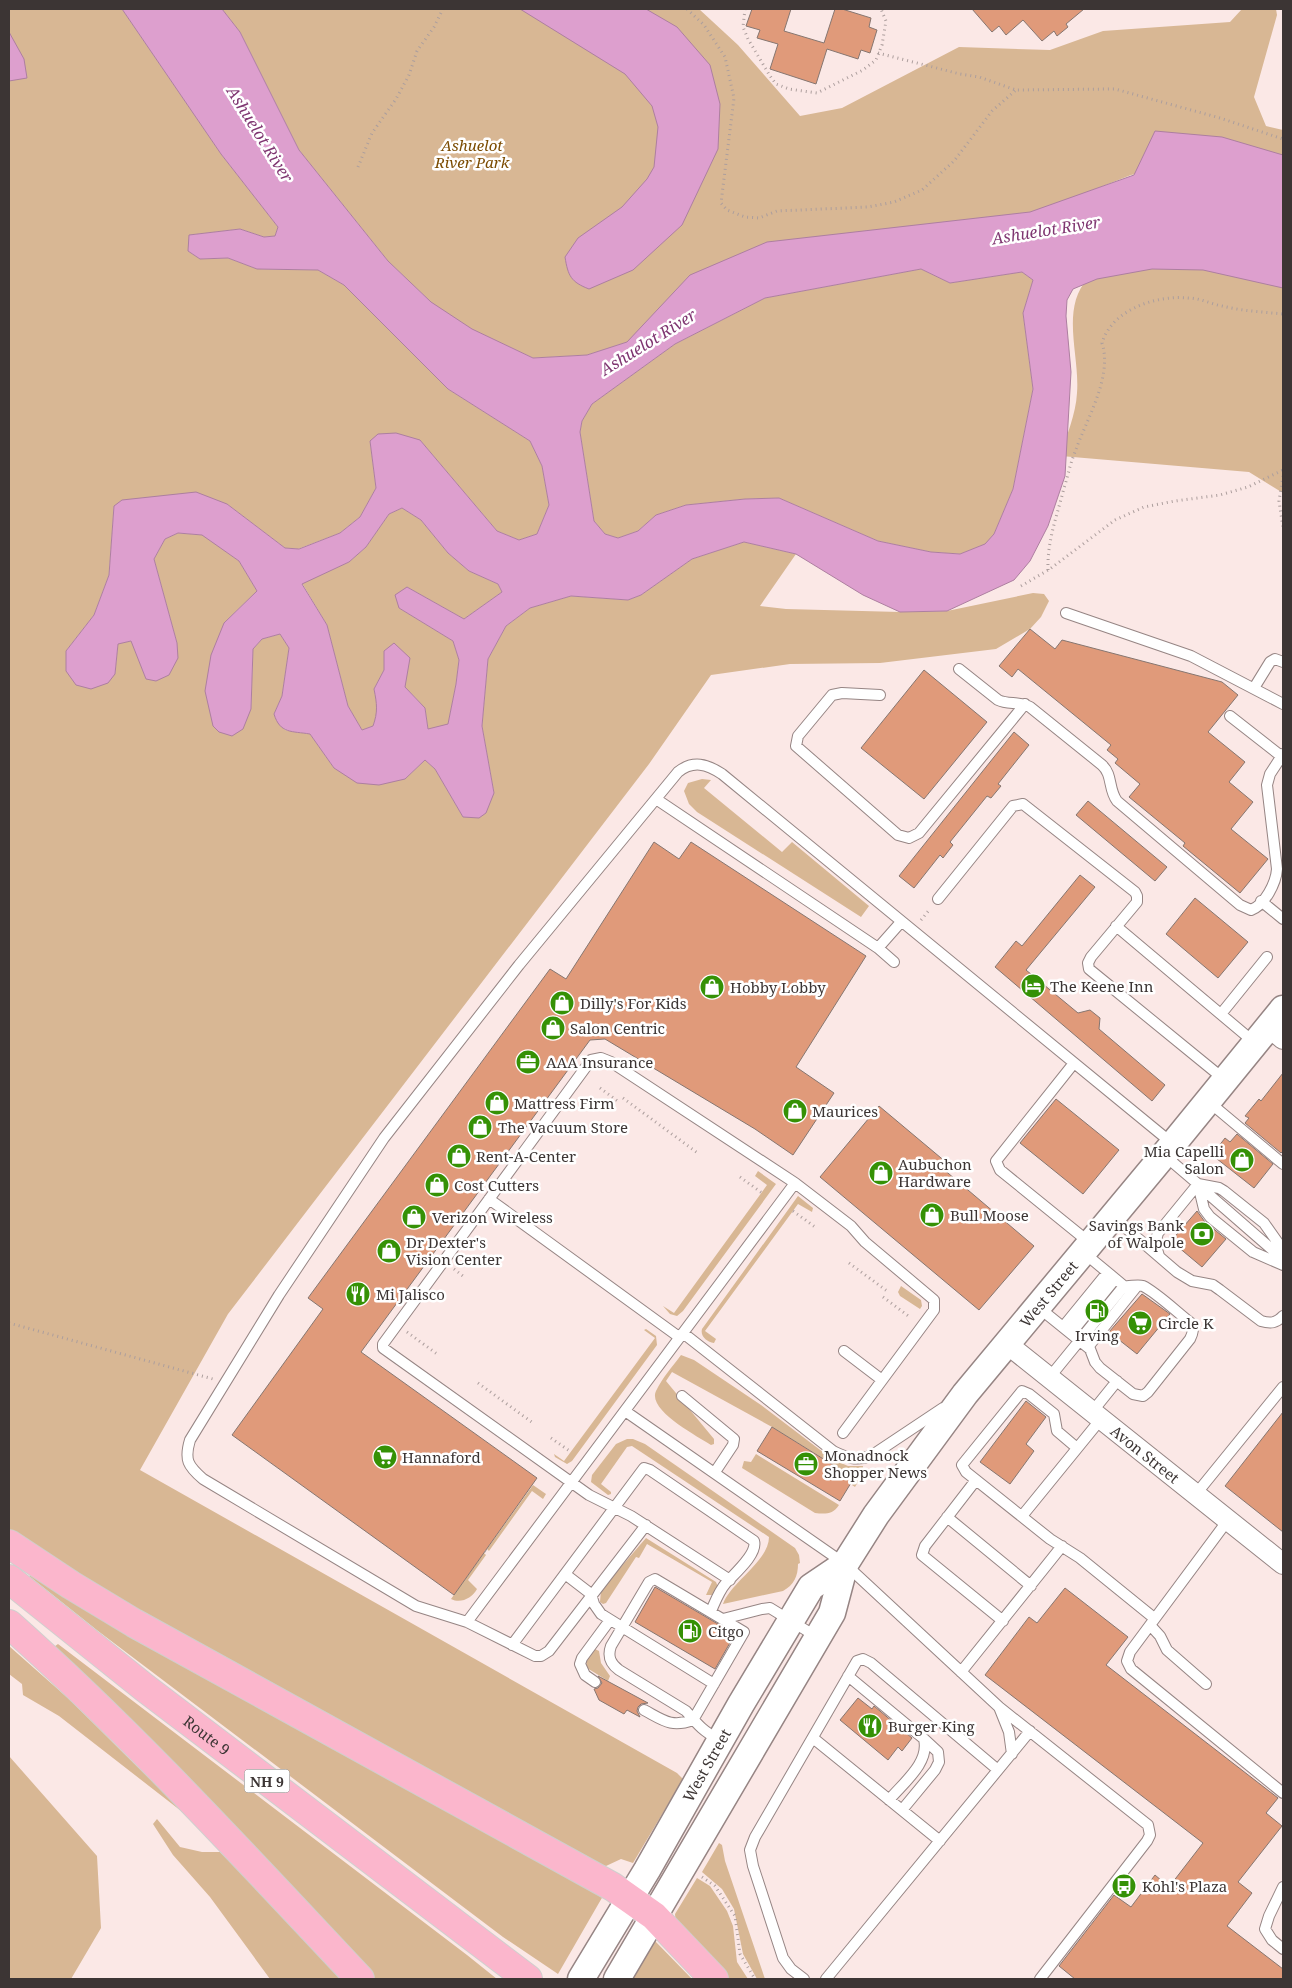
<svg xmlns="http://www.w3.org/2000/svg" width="1292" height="1988" viewBox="0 0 1292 1988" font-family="'Noto Serif',serif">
<rect width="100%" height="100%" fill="#fbe8e6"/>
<path fill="#d8b794" d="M9,9H122L221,154L278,227L275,236L264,237L240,229L190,235L188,251L200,259L228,258L257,269L318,270L344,285L448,389L530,441L542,466L549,505L537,534L519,540L497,531L420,440L370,441L376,488L360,517L340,533L298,549L285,548L227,504L114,506L109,575L94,615L66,651L115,674L118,643L132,641L146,679L177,643L154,559L165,539L178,533L203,535L239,561L257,591L224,623L251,709L253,649L262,639L280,634L289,648L282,696L274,714L285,730L310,734L334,768L405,779L425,760L435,769L463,817L494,793L482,726L488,659L506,626L530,608L571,596L628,600L641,595L692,559L744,542L796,554L760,606L786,609L900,612L947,611L1033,593L1044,594L1049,601L1041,617L1030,629L996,649L880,663L790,664L711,675L649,764L228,1314L140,1470L677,1773L683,1779L633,1863L621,1859L606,1866L588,1861L71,1575L9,1529Z
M222,9H699L738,45L800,116L842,108L959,47L1050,50L1103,31L1230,22L1242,9H1276L1277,15L1254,97L1266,126L1283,130V182L1198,159L1131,175L1027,216L646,323L628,342L587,355L533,358L473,330L433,304L388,261L299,150L240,32Z
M1110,262L1283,272V493L1249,472L1061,456C1066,436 1076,414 1077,393C1080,355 1060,309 1088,278C1094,272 1103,267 1110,262Z
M921,269L950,283L1022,272L1033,280L1023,313L1033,389L1013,489L994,534L986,544L960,554L931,552L878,541L779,498L745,499L686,505L656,515L638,531L618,538L605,534L594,521L580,432L582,421L592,404L675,344L765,298Z
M402,508L421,520L448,553L469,571L498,584L502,592L464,619L407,587L399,608L453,641L459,660L456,684L448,725L428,729L425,708L405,687L384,651V670L374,689C378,705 379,710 373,726L362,730L348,706L327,625L302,583L349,562L366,547L389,514Z
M702,779L711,780L704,788L782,852L792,842L869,906L861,917L697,812L689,804L684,791L688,783Z
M758,1171L776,1184L683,1311L677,1316L670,1314L663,1306L674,1313L767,1185L755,1176Z
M798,1196L813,1208L812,1212L798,1204L705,1331L716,1339L714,1343C707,1342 700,1336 702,1329Z
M901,1286L921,1300L922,1306L920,1309L900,1296L898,1292Z
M646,1329L656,1336L657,1345L572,1461L567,1464L555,1457L554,1454L564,1461L655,1338L644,1330Z
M681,1355L694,1360L761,1405L832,1459L848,1466H863L862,1475L855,1487L852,1485L855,1478L772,1427L672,1372L666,1381L714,1439V1444L711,1445C697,1436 647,1410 656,1391C662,1378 673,1366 681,1355Z
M627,1439H633L645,1444L795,1548L799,1555L800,1563L798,1564C798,1576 794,1585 783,1591L723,1604C731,1582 769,1561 769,1537L632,1446L627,1447L601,1484L611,1492V1494L608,1495L591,1482L592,1475L616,1444Z
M756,1454L839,1505C833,1515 824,1514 815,1513L742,1468L744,1461L751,1462Z
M533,1485L546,1494L543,1499L532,1491L489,1551L487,1549Z
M646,1538L716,1582L718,1587L712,1595H706L712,1582L647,1544L639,1558L636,1557L606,1603L603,1604L600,1602L601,1590Z
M484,1553L486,1555L468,1580L477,1589C472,1598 461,1604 451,1599Z
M35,1573L603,1896L558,1974L503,1937L98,1631L29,1576Z
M58,1644L467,1955L497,1979H375L51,1649Z
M9,1646L69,1699L185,1814L59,1716L23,1695L22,1684L9,1674Z
M595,1649L599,1651L601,1663L610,1676L608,1681L587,1668L586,1661Z
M9,1756L97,1856L101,1928L71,1979H9Z
M157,1819L180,1847L202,1852H220L348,1979H270L210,1897L173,1855L153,1824Z
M719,1843L722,1845L725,1861L765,1979H757L743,1954L734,1909L722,1889L702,1872Z
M697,1878L710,1886L727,1911L733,1926L737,1962L748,1979H725L676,1925L675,1914Z
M655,1941L692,1979H631Z"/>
<path fill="#dd9fce" stroke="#ad7fa0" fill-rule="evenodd" d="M122,9H222L240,32L299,150L388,261L431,302L472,329L533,358L587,355L627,342L690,275L767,242L1030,212L1134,175L1155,131L1222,137L1283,155V288L1203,270L1152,269L1097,279L1073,289L1067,300L1066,316L1071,372L1065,476L1048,526L1030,561L1014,580L947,611L900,612L863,595L796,554L744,542L692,559L641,595L628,600L571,596L530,608L506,626L488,659L482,726L494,793L486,813L479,818L463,817L435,769L425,760L405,779L379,785L357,783L334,768L310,734C292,731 280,734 274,714L282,696L289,648L280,634L262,639L253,649L251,709L243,729L232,736L219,732L213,726L205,691L211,655L224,623L257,591L239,561L202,535L178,533L165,539L154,559L177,643L178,658L169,675L156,681L146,679L131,641L118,644L115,674L108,683L91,689L76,685L66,671V651L94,615L109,575L114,506L122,500L196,492L227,504L285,548L299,549L340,533L360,517L376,488L370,441L378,434L396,433L420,440L497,531L519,540L537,534L549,505L542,466L530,441L448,389L344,285L318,270L257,269L228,258L200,259L188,251L189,235L240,229L264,237L275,236L278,227L221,154ZM921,269L950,283L1022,272L1033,280L1023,313L1033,389L1013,489L994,534L985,544L960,554L931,552L878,541L779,498L745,499L686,505L656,515L638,531L618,538L605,534L594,521L580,432L582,421L592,404L675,344L765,298ZM402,508L421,520L448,553L469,571L498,584L502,592L464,619L407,587L395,595L399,608L453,641L459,660L456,684L448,724L428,729L425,708L405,687L410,658L394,643L384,651V670L374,689C377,704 378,712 373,726L362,730L348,706L327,625L302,584L349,562L366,547L389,514Z
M520,9H646L677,27L710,65L720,104L718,149L682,225L633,270L589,289C571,282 568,276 565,257L578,238L622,207L647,179L654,167L658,127L652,106L625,74Z
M9,32L24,59L27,78L9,81Z"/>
<path fill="#e09a7a" stroke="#867670" d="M752,9H791L784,31L824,43L835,9H842L871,18L869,27L877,30L870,53L861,50L858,59L827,49L816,84L770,69L778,44L757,38L760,30L746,26Z
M972,9H1084L1066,24L1068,27L1057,36L1054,31L1042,41L1023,20L1006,35L999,26L992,32Z
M1030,629L1055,649L1062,640L1222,682L1238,695L1208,732L1245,762L1229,782L1253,802L1231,829L1268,859L1240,893L1183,846L1185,843L1129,797L1140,784L1115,763L1118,759L1107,750L1111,745L1018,669L1012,677L999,666Z
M924,670L987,722L924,799L861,748Z
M1014,732L1029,745L998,784L1001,786L991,798L987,796L950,842L953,845L943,858L940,855L914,888L899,876Z
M1088,801L1167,867L1155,881L1076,815Z
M654,842L679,859L691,842L866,956L796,1067L834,1093L793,1155L755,1129L605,1039L590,1040L361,1352L537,1478L454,1595L232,1435L323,1309L308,1298L550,969L566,979Z
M1080,875L1095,887L1026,970L1078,1013L1090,1010L1100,1018L1099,1029L1165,1085L1152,1101L995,967L1016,941L1022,946Z
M1195,898L1248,942L1218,978L1166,934Z
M1283,1073V1151L1281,1153L1245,1123L1249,1118L1245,1116L1259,1099L1261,1101Z
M1056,1099L1119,1150L1083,1194L1020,1143Z
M879,1106L947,1163L942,1168L1034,1246L979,1310L820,1177Z
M1237,1134L1273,1164L1254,1188L1212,1155L1225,1138L1230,1142Z
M1197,1211L1205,1222L1226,1239L1202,1267L1171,1241Z
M1142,1294L1170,1314L1137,1354L1109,1332Z
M1026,1401L1046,1417L1026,1444L1034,1451L1010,1484L980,1462Z
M1283,1412V1532L1225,1486Z
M772,1427L854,1478L840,1501L757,1451Z
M655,1587L735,1634L715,1669L635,1622Z
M1065,1588L1128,1637L1106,1665L1278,1798L1266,1813L1282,1826L1238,1882L1252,1893L1227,1926L1283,1969V1979H1075L1059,1966L1114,1895L1131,1907L1155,1875L1169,1887L1203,1843L985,1675L1029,1617L1037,1623Z
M598,1676L648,1703L641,1704L638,1707L637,1711L640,1717L627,1710L624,1714L599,1700L594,1689L598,1688L602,1683Z
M858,1698L872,1709L874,1706L912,1738L902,1751L898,1747L888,1760L840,1720Z"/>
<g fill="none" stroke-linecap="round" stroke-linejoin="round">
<defs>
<path id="service" d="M1066,613L1191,656L1283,704
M959,669L998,700C1008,705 1019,701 1030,707L1102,765C1113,775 1108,789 1117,801L1240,905L1251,910C1265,905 1276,883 1277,869L1267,785L1270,774L1283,754
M1254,688L1270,662L1275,659L1283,662
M880,695L842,693L832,695L798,736L796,746L898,835L909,838L919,833L1025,704
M1230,716L1281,756
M656,799L878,948
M938,899L1013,806L1023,804L1135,892L1137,896V902L1091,957L1088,963L1089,969L1225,1080
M1261,901L1283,919
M1116,926L1255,1043
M894,962L878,948L901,922
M1221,1014L1267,957
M1074,1063L996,1161L1000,1170L1090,1243
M1209,1102L1283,1164
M1164,1155L1198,1184L1219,1188L1224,1191L1264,1223L1283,1250
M1198,1184L1204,1209L1210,1217L1253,1252L1283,1265
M1198,1185L1283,1259
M489,1199L679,1337
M1113,1217L1177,1272L1192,1281L1213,1285L1220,1290L1261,1321C1271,1324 1276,1323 1283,1316
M1159,1256L1155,1243L1158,1233L1198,1184
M1038,1307L1090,1349L1095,1362L1100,1368L1133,1394L1143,1396L1148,1392L1190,1339C1193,1333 1194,1329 1191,1323C1179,1314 1156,1292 1143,1286C1137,1284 1130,1287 1124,1286L1083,1252
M1063,1327L1107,1273
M683,1333L833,1451C847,1458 856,1461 871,1456L943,1408
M1071,1333L1115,1279
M1088,1347L1137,1286
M844,1351L882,1380
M1049,1378L1124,1286
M682,1396L734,1439L733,1445L715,1472
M625,1411L845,1564L999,1707L1148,1825L1150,1835L1147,1841L1040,1979
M1092,1412L1117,1381
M1077,1448L1057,1431L1054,1414L1029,1394L1022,1391L962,1465L966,1472L1050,1539L1080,1558L1154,1618
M976,1480L925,1546L922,1555L1003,1621
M1196,1494L1283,1387
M1022,1516L1101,1419
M947,1517L1031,1586
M1228,1520L1130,1652L1127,1661L1131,1669L1283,1793
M646,1525L549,1651L541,1656H535L467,1622L416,1606L203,1479C188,1466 184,1460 190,1440L279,1295L384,1138L519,965L678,772C693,760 707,764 722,774L1173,1144
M565,1574L591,1594L594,1604L601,1614L714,1684
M730,1580L631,1516L589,1495L383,1348V1344L591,1060L601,1058L611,1062L795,1183L851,1226L865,1242L934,1300V1310L843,1433
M723,1619L762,1609L770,1608L817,1637
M467,1622L795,1183
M1150,1625L1160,1636L1167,1650L1206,1684
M512,1645L644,1468L650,1470L754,1541C758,1554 734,1574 726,1583C719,1591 715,1602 711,1611
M961,1672L1062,1546
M848,1676L924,1739C930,1763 903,1783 889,1800
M595,1682L585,1675L580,1664L582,1658L610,1620
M999,1707L1009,1732L1012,1754
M644,1710C663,1720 671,1728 693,1720L744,1632L655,1579L649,1582L611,1646C607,1657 611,1664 619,1670L686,1711C699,1726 702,1730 719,1740
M813,1738L940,1841
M902,1810L935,1770L939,1762L938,1752L924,1739
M1283,1887L1269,1916L1265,1929L1272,1940L1283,1949
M804,1979L791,1969L783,1958L753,1866L750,1850L755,1837L857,1661L863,1659L871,1663L998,1770
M826,1979L1030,1731"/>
<g id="minor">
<path d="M1269,1027L1283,1039"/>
<path id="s1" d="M1006,1343L1283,1564"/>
</g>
<g id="tertiary">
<path id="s2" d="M581,1979L647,1870L741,1704L811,1587L845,1564"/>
<path id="s3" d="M617,1979L832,1613L845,1564L876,1515L965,1394L1173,1144L1283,1009"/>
</g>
<g id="trunk">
<path d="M9,1544L71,1585L134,1623L613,1887L654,1916L714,1979"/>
<path id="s4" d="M9,1579L145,1688L528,1979"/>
<path d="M9,1624C134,1735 246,1858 360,1979"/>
</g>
</defs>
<use href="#service" stroke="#968584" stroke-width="12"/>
<use href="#minor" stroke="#968584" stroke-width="22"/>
<use href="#tertiary" stroke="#968584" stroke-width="29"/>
<use href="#trunk" stroke="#d0cfce" stroke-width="30"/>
<path stroke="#ac9e9d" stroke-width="3" stroke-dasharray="1 4" stroke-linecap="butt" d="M687,9L704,25L725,57L734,98L721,203L727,210L745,217L759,218L777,211L868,207L894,202L922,190L954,161L992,111L1016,90
M745,9L743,27L748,39L770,76L776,84L789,89L817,93L863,70L876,60L882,45L886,21L881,9
M878,53L960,74L979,77L1016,90L1115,89L1220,118L1283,139
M358,167L372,133L396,99L409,75L417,51L434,27L443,9
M1283,476L1279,501L1283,528
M1048,570C1047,541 1057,516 1064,488C1068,476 1070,464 1075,452C1086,420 1113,377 1102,343C1112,309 1157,295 1188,298C1200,298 1211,304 1222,306C1242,311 1263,312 1283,314
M1021,586L1050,569L1115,520L1144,507L1175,501L1220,495L1248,487L1283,470
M921,920L930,909
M600,1088L619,1102
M623,1098L699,1154
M740,1177L762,1193
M516,1184L526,1191
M793,1211L815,1227
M849,1263L887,1291
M454,1269L463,1276
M883,1297L911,1318
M9,1323L213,1379
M407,1332L437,1354
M478,1383L533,1423
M551,1438L571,1452
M485,1551L488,1553
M702,1877L715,1886L735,1916L740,1954L755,1979"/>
<use href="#service" stroke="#fff" stroke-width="10"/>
<use href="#minor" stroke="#fff" stroke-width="20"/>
<use href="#tertiary" stroke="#fff" stroke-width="26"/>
<use href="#trunk" stroke="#fbb6cc" stroke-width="28"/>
</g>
<defs>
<symbol id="hotel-disc" viewBox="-11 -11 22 22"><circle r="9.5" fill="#359105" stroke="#fff"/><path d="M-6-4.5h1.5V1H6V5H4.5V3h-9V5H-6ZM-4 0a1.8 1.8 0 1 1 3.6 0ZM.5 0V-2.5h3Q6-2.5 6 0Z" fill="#fff"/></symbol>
<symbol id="shop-disc" viewBox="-11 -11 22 22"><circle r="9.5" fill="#359105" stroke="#fff"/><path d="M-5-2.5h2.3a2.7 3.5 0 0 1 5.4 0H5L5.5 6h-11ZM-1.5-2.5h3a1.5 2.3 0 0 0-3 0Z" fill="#fff"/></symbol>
<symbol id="office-disc" viewBox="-11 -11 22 22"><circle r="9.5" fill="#359105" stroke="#fff"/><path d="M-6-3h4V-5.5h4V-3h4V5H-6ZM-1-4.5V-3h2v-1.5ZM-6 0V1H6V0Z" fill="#fff"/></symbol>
<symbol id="bank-disc" viewBox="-11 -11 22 22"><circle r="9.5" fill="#359105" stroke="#fff"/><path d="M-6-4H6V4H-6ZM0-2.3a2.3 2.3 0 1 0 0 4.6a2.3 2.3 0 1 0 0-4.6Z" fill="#fff"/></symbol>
<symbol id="restaurant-disc" viewBox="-11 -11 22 22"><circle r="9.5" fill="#359105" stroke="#fff"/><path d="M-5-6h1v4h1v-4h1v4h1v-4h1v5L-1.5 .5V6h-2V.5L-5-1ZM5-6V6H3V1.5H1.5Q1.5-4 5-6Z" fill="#fff"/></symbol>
<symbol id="fuel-disc" viewBox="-11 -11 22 22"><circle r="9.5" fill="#359105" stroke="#fff"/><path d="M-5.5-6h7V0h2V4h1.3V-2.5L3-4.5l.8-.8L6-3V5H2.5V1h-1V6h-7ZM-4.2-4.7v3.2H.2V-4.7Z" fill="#fff"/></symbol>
<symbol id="supermarket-disc" viewBox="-11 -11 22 22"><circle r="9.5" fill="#359105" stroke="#fff"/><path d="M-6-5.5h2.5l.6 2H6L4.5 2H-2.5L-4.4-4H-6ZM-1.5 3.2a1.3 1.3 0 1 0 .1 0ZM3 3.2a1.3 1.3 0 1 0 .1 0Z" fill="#fff"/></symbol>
<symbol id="bus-disc" viewBox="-11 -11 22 22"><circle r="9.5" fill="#359105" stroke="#fff"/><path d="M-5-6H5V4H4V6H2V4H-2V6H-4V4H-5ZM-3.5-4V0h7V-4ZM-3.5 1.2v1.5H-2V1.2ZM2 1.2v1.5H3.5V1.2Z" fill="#fff"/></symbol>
</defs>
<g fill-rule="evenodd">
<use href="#hotel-disc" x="1019" y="972" width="28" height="28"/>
<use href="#shop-disc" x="698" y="973" width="28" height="28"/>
<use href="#shop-disc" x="548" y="989" width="28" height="28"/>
<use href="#shop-disc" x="539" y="1014" width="28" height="28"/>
<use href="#office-disc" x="514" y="1048" width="28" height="28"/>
<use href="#shop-disc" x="483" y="1089" width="28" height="28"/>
<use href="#shop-disc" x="781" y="1097" width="28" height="28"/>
<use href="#shop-disc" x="466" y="1113" width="28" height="28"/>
<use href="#shop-disc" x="445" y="1142" width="28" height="28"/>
<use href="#shop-disc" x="1228" y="1146" width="28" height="28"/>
<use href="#shop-disc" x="867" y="1159" width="28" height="28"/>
<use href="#shop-disc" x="423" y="1171" width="28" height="28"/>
<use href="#shop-disc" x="918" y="1201" width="28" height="28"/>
<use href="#shop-disc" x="400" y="1203" width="28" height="28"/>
<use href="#bank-disc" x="1188" y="1220" width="28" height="28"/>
<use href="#shop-disc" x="375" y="1237" width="28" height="28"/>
<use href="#restaurant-disc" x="344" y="1280" width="28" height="28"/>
<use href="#fuel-disc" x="1083" y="1297" width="28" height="28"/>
<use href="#supermarket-disc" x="1126" y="1309" width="28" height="28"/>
<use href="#supermarket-disc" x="371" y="1443" width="28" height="28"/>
<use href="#office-disc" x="792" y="1450" width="28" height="28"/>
<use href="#fuel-disc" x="676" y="1617" width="28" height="28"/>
<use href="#restaurant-disc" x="856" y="1712" width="28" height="28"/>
<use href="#bus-disc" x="1110" y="1872" width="28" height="28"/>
</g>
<g text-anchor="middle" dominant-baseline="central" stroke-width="5" stroke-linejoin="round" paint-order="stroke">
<rect fill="#fff" stroke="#767271" stroke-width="1" x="244.5" y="1769.5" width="45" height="23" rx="4"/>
<g font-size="14" font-weight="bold" fill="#3c3534">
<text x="267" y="1781">NH 9</text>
</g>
<g font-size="15" font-style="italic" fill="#7b4b00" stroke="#fff">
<text x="472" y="145">Ashuelot<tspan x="472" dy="17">River Park</tspan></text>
</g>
<g font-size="15" fill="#3c3534" stroke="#fff" text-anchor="start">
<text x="1050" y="986">The Keene Inn</text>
<text x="730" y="987">Hobby Lobby</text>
<text x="580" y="1003">Dilly's For Kids</text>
<text x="570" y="1028">Salon Centric</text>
<text x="546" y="1062">AAA Insurance</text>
<text x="514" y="1103">Mattress Firm</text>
<text x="812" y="1111">Maurices</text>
<text x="498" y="1127">The Vacuum Store</text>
<text x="1224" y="1151" text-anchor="end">Mia Capelli<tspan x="1224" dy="17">Salon</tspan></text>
<text x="476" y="1156">Rent-A-Center</text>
<text x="898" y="1164">Aubuchon<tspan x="898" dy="17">Hardware</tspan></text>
<text x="454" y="1185">Cost Cutters</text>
<text x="950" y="1215">Bull Moose</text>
<text x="432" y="1217">Verizon Wireless</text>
<text x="1184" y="1225" text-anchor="end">Savings Bank<tspan x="1184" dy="17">of Walpole</tspan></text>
<text x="406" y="1242">Dr Dexter's<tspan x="406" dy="17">Vision Center</tspan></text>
<text x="376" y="1294">Mi Jalisco</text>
<text x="1158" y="1323">Circle K</text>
<text x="1097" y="1335" text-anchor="middle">Irving</text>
<text x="824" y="1455">Monadnock<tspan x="824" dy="17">Shopper News</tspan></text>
<text x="402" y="1457">Hannaford</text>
<text x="708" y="1631">Citgo</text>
<text x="888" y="1726">Burger King</text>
<text x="1142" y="1886">Kohl's Plaza</text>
</g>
<g font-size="15" fill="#3c3534" stroke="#fff">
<text stroke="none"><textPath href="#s3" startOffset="814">West Street</textPath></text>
<text stroke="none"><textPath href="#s1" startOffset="178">Avon Street</textPath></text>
<text stroke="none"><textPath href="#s4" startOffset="252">Route 9</textPath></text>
<text stroke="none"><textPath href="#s2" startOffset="248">West Street</textPath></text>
</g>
<g font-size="16" font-style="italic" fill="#7f3671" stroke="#fff">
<text transform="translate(260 134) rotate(58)">Ashuelot River</text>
<text transform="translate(1046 230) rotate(-9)">Ashuelot River</text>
<text transform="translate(648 342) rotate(-32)">Ashuelot River</text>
</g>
</g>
<rect width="1292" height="1988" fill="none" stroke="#3c3534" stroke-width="20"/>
</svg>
